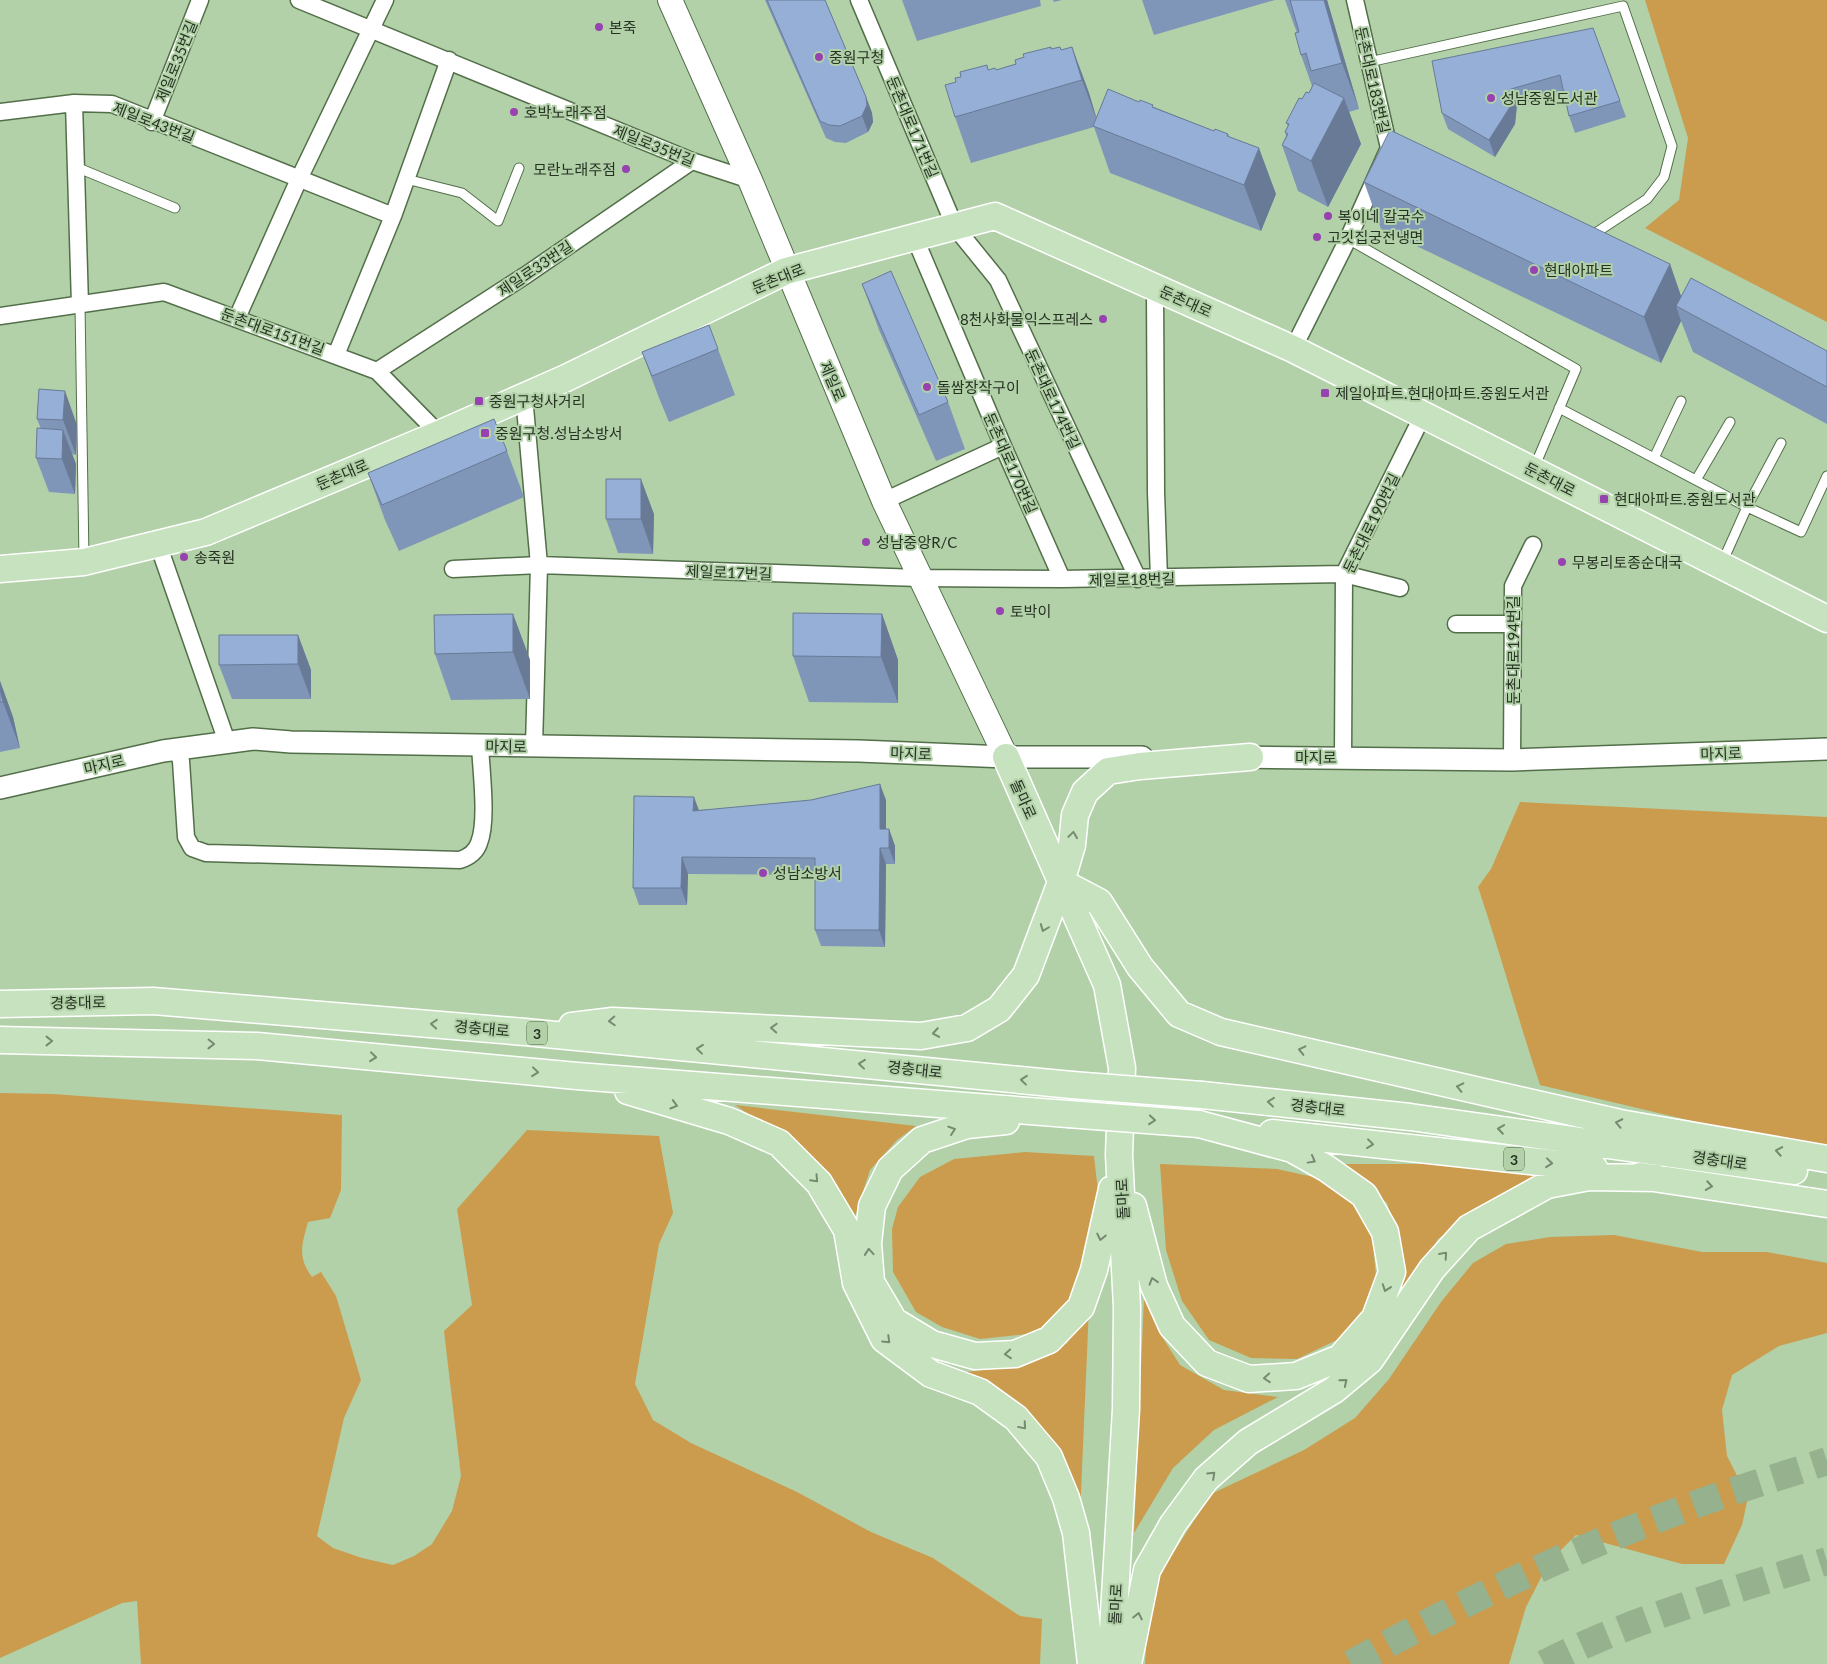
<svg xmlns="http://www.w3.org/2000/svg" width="1827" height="1664" viewBox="0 0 1827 1664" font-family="Lato,'Noto Sans KR',sans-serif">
<rect width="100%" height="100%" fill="#b2d1a8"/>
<path fill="#cb9c4e" d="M1645,0H1827V322L1645,228L1679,200L1688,138Z
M1520,802L1827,817V1146L1709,1125L1540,1085C1518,1019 1500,952 1478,887L1491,869Z
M0,1093L53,1094L342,1115L341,1190L330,1218L308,1222C302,1244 297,1257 312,1277L321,1272L336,1296L361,1380L344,1418L317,1536L333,1548L362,1558L393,1565L414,1556L432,1544L452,1511L461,1476L444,1331L472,1305L457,1209L527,1130L659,1136L673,1213L659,1244L635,1384L653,1420L691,1443L797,1492L871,1532L933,1558L1020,1616L1042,1619L1040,1664H141L137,1601L122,1603L0,1658Z
M735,1105L916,1126L897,1140L870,1170L851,1229L791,1142Z
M1025,1152L1094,1156L1101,1218L1093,1265L1053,1325L1027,1334L980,1339L942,1327L916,1312L893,1272L892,1229L898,1207L920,1177L954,1159Z
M1160,1164L1277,1169L1318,1178L1354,1202L1372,1233L1376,1276L1367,1308L1337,1340L1297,1359L1251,1358L1209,1340L1182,1301L1166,1250Z
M1343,1164H1456L1553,1174L1477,1211L1438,1239L1396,1309L1402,1248L1387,1203Z
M1614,1235L1702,1252H1767L1827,1263V1333L1779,1346L1732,1375L1722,1410L1727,1456L1748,1497L1742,1525L1724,1564H1682L1576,1535L1549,1562L1526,1607L1509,1664H1145L1148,1618L1157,1578L1211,1494L1304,1450L1355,1418L1389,1379L1441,1302L1473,1263L1506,1244L1550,1237Z
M1144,1298L1161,1335L1180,1365L1224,1390L1278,1397L1214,1430L1173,1468L1134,1533Z
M1089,1307L1080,1516L1045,1437L958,1373L983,1370L1021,1362L1067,1343Z"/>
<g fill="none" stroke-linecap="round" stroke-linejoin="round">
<path stroke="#96b18d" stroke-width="28" stroke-dasharray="28 14" stroke-linecap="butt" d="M1351,1664C1455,1606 1561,1555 1673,1513C1723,1493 1776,1478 1827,1461
M1544,1664C1634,1618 1731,1591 1827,1561"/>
<defs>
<path id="service" d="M1369,62L1623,6L1672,146L1664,177L1647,199L1591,236
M76,167L175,208
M406,179L462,193L498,221L519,168
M1348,239L1576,369L1534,468
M80,305L84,560
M1559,408L1747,507L1722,563
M1781,443L1747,507L1801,532L1827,476
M1654,458L1681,401
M1696,480L1730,422"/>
<path id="minor" d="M299,0L692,161L750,180
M859,0L955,227L998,280L1138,579
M74,103L80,305
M0,112L74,103L112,104L393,216
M152,122L200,0
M914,236L1003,446L1062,579
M1155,288L1156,492L1159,579
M0,316L164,292L377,371L439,434
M237,318L299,179L385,0
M1293,349L1348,239L1389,148L1355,0
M336,355L393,216L449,60
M377,371L526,275L692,161
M524,396L539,565L534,746
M884,501L1003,446
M158,544L227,742
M453,569L539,565L919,578L1062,579L1344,574L1400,588
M1456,624H1513
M177,749L181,761L186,837L192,848L206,853L460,860C469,857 476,852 479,843C488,821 481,770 480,745
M1343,757L1344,574L1423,415
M1512,760L1513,586L1533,545"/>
<path id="tertiary" d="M1235,757L1512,760L1827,749
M0,788L163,751L253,739L291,742L859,751L1006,757H1142"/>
<path id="secondary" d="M670,0L750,180L884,501L1006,757"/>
<path id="primary" d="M0,569L84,562L206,532L439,434L564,379L786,271L995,216L1293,349L1827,619
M1006,757L1107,985L1122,1068L1119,1155L1127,1307L1126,1409L1111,1664
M1061,882L1099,902L1140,967L1179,1014L1221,1032L1620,1123L1827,1159
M0,1004L153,1001L525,1032L1072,1085
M572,1026L613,1021L921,1036L967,1028L999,1009L1026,975L1061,882L1072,845L1075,815L1085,792L1108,771L1140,766L1250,757
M0,1040L257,1046L577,1076L1068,1114
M628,1091L729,1121L779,1143L819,1183L847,1230L856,1283L884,1339L931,1374L980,1392L1016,1418L1049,1457L1066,1498L1076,1533L1091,1664
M1202,1095L1410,1117L1794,1171
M1006,1121L967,1125L922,1140L890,1169L872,1206L868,1243L871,1282L894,1321L932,1344L975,1356L1015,1354L1049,1340L1081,1307L1094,1270L1112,1189
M1272,1133L1594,1168
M1640,1176L1827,1204
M1133,1206L1154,1286L1172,1326L1207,1363L1249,1379L1296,1376L1340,1358L1375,1318L1392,1272L1385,1232L1364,1195L1326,1168L1292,1149L1199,1124
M1128,1664L1147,1570L1173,1524L1206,1479L1248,1442L1334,1390L1370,1360L1432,1269L1469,1228L1547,1185L1589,1177L1656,1178"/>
</defs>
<use href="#service" stroke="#536f4a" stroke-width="11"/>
<use href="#minor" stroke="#536f4a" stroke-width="19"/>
<use href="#tertiary" stroke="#536f4a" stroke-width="24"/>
<use href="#secondary" stroke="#536f4a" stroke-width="26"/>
<use href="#primary" stroke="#fff" stroke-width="29"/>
<use href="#service" stroke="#fff" stroke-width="9"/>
<use href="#minor" stroke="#fff" stroke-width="16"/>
<use href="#tertiary" stroke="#fff" stroke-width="21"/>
<use href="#secondary" stroke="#fff" stroke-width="24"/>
<use href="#primary" stroke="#c7e2be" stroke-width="26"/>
<defs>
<path id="primary-bridge" d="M1072,1085L1202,1095
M1068,1114L1199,1124"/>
</defs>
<use href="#primary-bridge" stroke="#fff" stroke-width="29" stroke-linecap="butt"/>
<use href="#primary-bridge" stroke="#c7e2be" stroke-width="26"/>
</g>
<path fill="#8096b9" d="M765,0H825L866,97L872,113L873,122L868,132L846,143L835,142L826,138Z
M902,0H1040L1041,6L917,41Z
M1053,0H1062L1054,2Z
M1142,0H1275L1154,35Z
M1285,0H1327L1359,109L1349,112L1361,144L1328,207L1298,191L1282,145L1286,136L1285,132L1288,126L1286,123L1302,99L1309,93L1312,86L1301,55L1297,33Z
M1593,28L1626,117L1575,133L1569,116L1564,92L1517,105L1515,124L1495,157L1448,129L1442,113Z
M1072,47L1089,93L1096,118L1154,107L1214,131L1228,134L1229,136L1276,194L1261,231L1110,173L1094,127L971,163L955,117L956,82L989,70H996L1016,64L1051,49L1061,50Z
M1364,182L1670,264L1681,296L1827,351V424L1693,352L1681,321L1661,363L1381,229Z
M862,284L948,402L965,449L936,461L879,330Z
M718,349L735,395L669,422L659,398L642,352Z
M39,389L77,425L76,455L72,454L76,464L75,494L49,492L36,458L41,429L37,419Z
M507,451L524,497L399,551L385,520L368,473Z
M654,514L653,554L618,553L606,519Z
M513,614L530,660V699L451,700L435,654Z
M882,614L898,660V703L809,702L793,656Z
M298,635L311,670V699H232L219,665Z
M0,681L13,717L20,748L0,752Z
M886,800V829H889L895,846V864H886L885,947L821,946L815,930V875L688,874L687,905H639L633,888L699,810Z"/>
<path fill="#687a96" d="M1324,0H1327L1359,109L1342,63Z
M1072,47L1089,93L1099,126L1082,80Z
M1511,89L1517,105L1515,124L1495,157L1489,140Z
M866,97L872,113L873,122L868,132L862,116Z
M1344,98L1361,144L1328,207L1311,161Z
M1259,148L1276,194L1261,231L1244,185Z
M1670,264L1686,311L1676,306L1681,321L1661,363L1644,317Z
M65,391L77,425L76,455L63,420Z
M63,430L76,464L75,494L62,459Z
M641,479L654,514L653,554L641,519Z
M513,614L530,660V699L513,652Z
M882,614L898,660V703L881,657Z
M298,635L311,670V699L298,664Z
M0,681L13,717L20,748L3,702L0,689Z
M880,784L886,800V846L880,829Z
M694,797L700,813L693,811Z
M889,829L895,846V864L889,848Z
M880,848L886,864L885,947L879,930Z
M682,857L688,874L687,905L681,888Z"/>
<path fill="#95afd7" stroke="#687a96" d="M767,0H825L866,97L867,105L862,116L840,126L829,125L820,121Z
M1290,0H1324L1342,63L1311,71L1306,53L1301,55L1295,33L1299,32Z
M1593,28L1620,101L1569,116L1560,75L1511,89L1510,107L1489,140L1442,113L1432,61Z
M1051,47V49L1060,47L1061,50L1072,47L1082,80L955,117L945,85L956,82L955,78L961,77L960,72L987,65L988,70L995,68L996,70L1016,64L1015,60L1024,57L1023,54Z
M1314,83L1344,98L1311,161L1282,145L1288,134L1285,132L1289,124L1286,123L1299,98L1302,99L1306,92L1309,93Z
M1108,89L1139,102L1140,100L1153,105L1152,107L1214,131L1215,129L1228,134L1227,136L1259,148L1244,185L1093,126Z
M1390,130L1670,264L1644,317L1364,182Z
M891,271L948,402L919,415L862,284Z
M1691,278L1827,351V387L1676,306Z
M709,325L718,349L652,376L642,352Z
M39,389L65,391L63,420L37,419Z
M494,419L507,451L382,505L368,473Z
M37,428L63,430L62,459L36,458Z
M606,479H641V519H606Z
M793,613L882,614L881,657L793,656Z
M513,614V652L435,654L434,615Z
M219,635H298V664L219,665Z
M0,689L3,702H0Z
M880,784V829H889V848H880L879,930H815V858L682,857L681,888H633L634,796L694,797L693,811L811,800Z"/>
<defs><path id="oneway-chevron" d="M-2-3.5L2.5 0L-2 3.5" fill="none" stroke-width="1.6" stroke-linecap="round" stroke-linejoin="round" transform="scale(1.25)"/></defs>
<g stroke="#768a70">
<use href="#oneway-chevron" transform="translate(1073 835) rotate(-82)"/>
<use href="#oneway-chevron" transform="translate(1044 928) rotate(111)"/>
<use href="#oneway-chevron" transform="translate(612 1021) rotate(177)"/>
<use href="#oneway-chevron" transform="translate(434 1024) rotate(-175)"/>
<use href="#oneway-chevron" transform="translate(774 1028) rotate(-177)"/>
<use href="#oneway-chevron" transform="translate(936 1033) rotate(170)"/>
<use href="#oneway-chevron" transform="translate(49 1041)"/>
<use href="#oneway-chevron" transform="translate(211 1044) rotate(1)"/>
<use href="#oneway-chevron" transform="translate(700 1049) rotate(-174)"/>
<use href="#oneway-chevron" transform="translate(1302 1050) rotate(-167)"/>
<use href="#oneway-chevron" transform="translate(373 1057) rotate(6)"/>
<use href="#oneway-chevron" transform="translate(862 1064) rotate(-174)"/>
<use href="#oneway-chevron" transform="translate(535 1072) rotate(6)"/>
<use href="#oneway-chevron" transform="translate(1024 1080) rotate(-174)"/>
<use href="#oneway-chevron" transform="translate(1460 1087) rotate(-167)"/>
<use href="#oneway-chevron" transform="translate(1271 1102) rotate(-174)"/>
<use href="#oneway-chevron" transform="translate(674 1105) rotate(16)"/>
<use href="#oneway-chevron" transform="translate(1152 1120) rotate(5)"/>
<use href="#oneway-chevron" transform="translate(1619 1123) rotate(-168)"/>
<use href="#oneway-chevron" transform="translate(1501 1129) rotate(-172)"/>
<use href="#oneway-chevron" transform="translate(952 1130) rotate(-19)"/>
<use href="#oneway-chevron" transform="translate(1370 1144) rotate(7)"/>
<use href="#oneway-chevron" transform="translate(1779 1151) rotate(-170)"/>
<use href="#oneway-chevron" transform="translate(1312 1160) rotate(29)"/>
<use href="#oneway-chevron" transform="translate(1549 1163) rotate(6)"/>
<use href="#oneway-chevron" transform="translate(815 1179) rotate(47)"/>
<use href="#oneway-chevron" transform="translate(1709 1186) rotate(9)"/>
<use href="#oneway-chevron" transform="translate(1101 1237) rotate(102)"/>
<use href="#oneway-chevron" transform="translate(869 1252) rotate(-95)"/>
<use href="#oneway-chevron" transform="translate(1444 1255) rotate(-49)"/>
<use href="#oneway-chevron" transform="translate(1153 1281) rotate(-107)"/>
<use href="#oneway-chevron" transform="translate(1386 1288) rotate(110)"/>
<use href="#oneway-chevron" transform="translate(887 1340) rotate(44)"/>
<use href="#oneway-chevron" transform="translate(1008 1354) rotate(175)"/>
<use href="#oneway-chevron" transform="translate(1267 1378) rotate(176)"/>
<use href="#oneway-chevron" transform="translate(1344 1382) rotate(-39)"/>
<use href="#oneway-chevron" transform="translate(1023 1426) rotate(50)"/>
<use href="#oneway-chevron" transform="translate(1212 1475) rotate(-43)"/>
<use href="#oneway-chevron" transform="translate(1138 1616) rotate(-78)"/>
</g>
<g fill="#9742af" stroke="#b2d1a8" stroke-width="2">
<circle cx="599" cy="27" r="5"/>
<circle cx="819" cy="57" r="5"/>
<circle cx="1491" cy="98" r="5"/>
<circle cx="514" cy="112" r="5"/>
<circle cx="626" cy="169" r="5"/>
<circle cx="1328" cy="216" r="5"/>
<circle cx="1317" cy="237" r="5"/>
<circle cx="1534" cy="270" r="5"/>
<circle cx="1103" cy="319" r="5"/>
<circle cx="927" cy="387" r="5"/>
<rect x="1320" y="388" width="10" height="10" rx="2.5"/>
<rect x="474" y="396" width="10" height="10" rx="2.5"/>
<rect x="480" y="428" width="10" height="10" rx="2.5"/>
<rect x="1599" y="494" width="10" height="10" rx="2.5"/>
<circle cx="866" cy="542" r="5"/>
<circle cx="184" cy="557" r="5"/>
<circle cx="1562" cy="562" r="5"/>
<circle cx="1000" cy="611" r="5"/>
<circle cx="763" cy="873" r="5"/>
</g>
<g text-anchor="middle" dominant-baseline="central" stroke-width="4" stroke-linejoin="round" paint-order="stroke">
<g fill="#b2d1a8" stroke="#50624a" stroke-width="1">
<rect x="527" y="1021.5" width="20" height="23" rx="4"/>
<rect x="1504" y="1147.5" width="20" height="23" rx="4"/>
</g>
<g font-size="14" font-weight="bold" fill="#263222">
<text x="537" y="1033">3</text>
<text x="1514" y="1159">3</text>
</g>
<g font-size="15" fill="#263222" stroke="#b2d1a8" text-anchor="start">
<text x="609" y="27">본죽</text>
<text x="829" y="57">중원구청</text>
<text x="1501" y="98">성남중원도서관</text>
<text x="524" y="112">호박노래주점</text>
<text x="616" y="169" text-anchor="end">모란노래주점</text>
<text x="1338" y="216">복이네 칼국수</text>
<text x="1327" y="237">고깃집궁전냉면</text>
<text x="1544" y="270">현대아파트</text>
<text x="1093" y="319" text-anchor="end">8천사화물익스프레스</text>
<text x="937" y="387">돌쌈장작구이</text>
<text x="1335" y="393">제일아파트.현대아파트.중원도서관</text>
<text x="489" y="401">중원구청사거리</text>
<text x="495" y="433">중원구청.성남소방서</text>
<text x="1614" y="499">현대아파트.중원도서관</text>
<text x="876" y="542">성남중앙R/C</text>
<text x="194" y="557">송죽원</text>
<text x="1572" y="562">무봉리토종순대국</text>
<text x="1010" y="611">토박이</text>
<text x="773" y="873">성남소방서</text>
</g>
<g font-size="15" fill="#263222" stroke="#b2d1a8">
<text transform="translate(176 61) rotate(-68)">제일로35번길</text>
<text transform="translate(1373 80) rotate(77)">둔촌대로183번길</text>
<text transform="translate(154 122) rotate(21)">제일로43번길</text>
<text transform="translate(913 127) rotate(67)">둔촌대로171번길</text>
<text transform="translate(654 145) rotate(22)">제일로35번길</text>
<text transform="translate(535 268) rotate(-34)">제일로33번길</text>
<text transform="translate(778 278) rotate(-22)">둔촌대로</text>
<text transform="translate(1186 301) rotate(24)">둔촌대로</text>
<text transform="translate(273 331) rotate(20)">둔촌대로151번길</text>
<text transform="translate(833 381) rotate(67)">제일로</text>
<text transform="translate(1053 399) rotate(65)">둔촌대로174번길</text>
<text transform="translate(1011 463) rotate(66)">둔촌대로170번길</text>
<text transform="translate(342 474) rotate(-23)">둔촌대로</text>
<text transform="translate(1550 479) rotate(27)">둔촌대로</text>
<text transform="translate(1371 523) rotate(-64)">둔촌대로190번길</text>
<text transform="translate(729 572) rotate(2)">제일로17번길</text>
<text transform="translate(1132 579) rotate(-1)">제일로18번길</text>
<text transform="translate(1513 650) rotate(-90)">둔촌대로194번길</text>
<text transform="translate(506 746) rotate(1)">마지로</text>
<text transform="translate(911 753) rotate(2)">마지로</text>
<text transform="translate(1721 753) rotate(-2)">마지로</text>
<text x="1316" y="757">마지로</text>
<text transform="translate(104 764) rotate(-13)">마지로</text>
<text transform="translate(1024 799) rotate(66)">돌마로</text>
<text transform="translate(78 1002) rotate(-1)">경충대로</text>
<text transform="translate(482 1028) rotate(5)">경충대로</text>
<text transform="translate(915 1069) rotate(6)">경충대로</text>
<text transform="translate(1318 1107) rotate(6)">경충대로</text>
<text transform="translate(1720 1160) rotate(8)">경충대로</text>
<text transform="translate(1122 1199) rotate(-93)">돌마로</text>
<text transform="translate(1115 1604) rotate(-87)">돌마로</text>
</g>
</g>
</svg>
